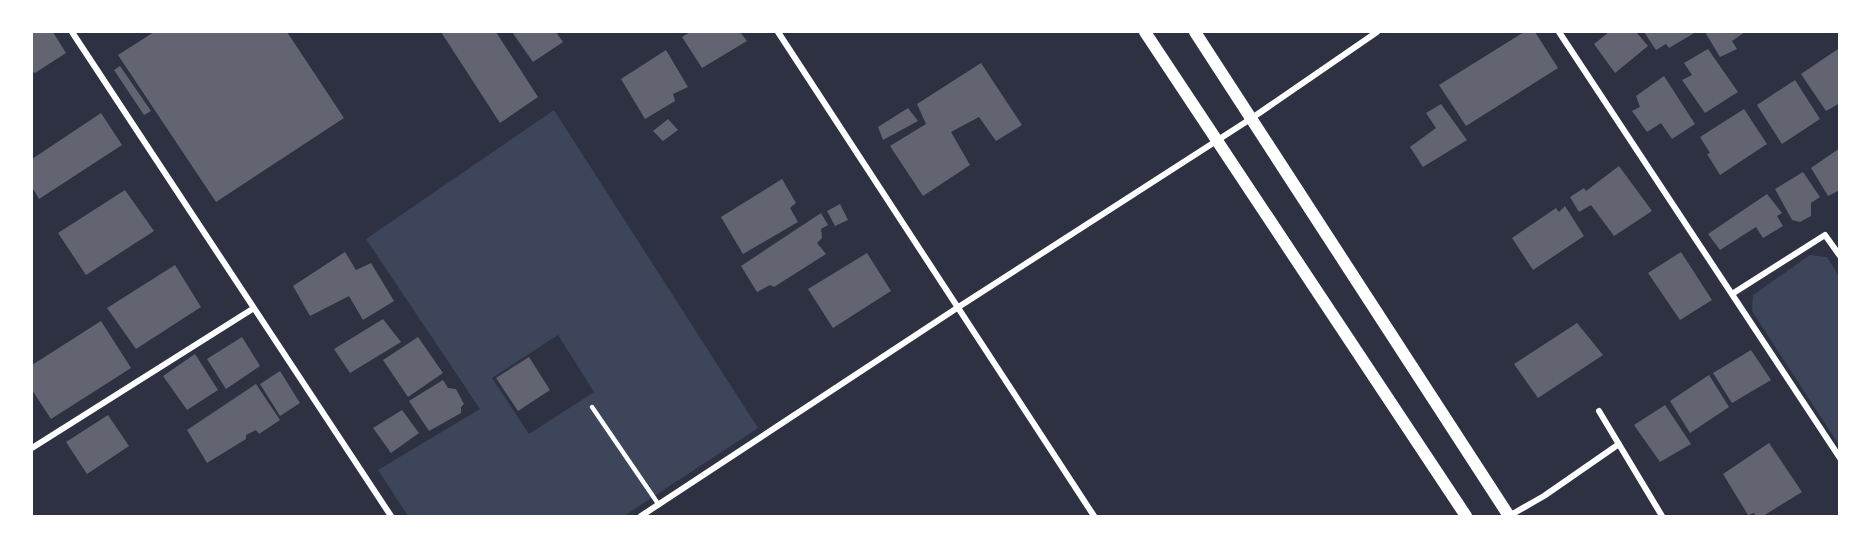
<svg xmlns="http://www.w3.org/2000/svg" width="1871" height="548" viewBox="0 0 1871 548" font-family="Poppins,sans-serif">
<rect width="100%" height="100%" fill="#2d3142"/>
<path fill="#3c4559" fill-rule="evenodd" d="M554,110L758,428L624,516H408L378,470L480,409L366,239ZM558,335L594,392L529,434L492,378Z
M1810,255L1827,257L1839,276V445L1752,311L1753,295Z"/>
<path fill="#626471" d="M32,32H53L66,53L35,73L32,72Z
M154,32H287L344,118L216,202L118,55Z
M441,32H496L538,97L500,123Z
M512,32H556L563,42L533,62Z
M690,32H740L747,41L702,68L682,37Z
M1524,32H1535L1558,68L1466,126L1439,85Z
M1609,32H1636L1648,46L1615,73L1594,44Z
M1644,32H1696L1669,48L1666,44L1656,50Z
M1705,32H1745L1732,41L1737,49L1720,57Z
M1708,49L1738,92L1705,113L1682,80L1692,75L1684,63Z
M1838,49L1840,103L1826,111L1801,74Z
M666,50L688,87L673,94L675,101L645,119L621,79Z
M981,63L1022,125L996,141L979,117L951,132L970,165L923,196L890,146L926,124L917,104Z
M120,66L151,111L144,115L114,70Z
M1664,76L1695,124L1672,139L1661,123L1647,132L1632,111L1640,107L1636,96Z
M1795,80L1820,119L1782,144L1757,105Z
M1441,104L1467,140L1423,167L1410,147L1436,128L1426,113Z
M908,108L918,121L883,140L878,127Z
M1744,109L1767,144L1720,175L1707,154L1710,153L1700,137Z
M101,113L122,145L39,199L32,187V159Z
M668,119L678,130L663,141L653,131Z
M1840,148V190L1828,196L1811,168Z
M1619,166L1652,211L1614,236L1591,205L1579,212L1570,197L1584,188L1586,191Z
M1803,172L1820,197L1811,203V216L1800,222L1792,220L1775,189Z
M782,179L796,203L790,208L798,222L743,254L721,217Z
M125,190L154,231L86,275L58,233Z
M1767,194L1782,213L1777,216L1783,226L1763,238L1756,227L1720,250L1708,234Z
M840,204L848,220L835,226L827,211Z
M1565,206L1584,236L1533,270L1512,238L1556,208L1559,212Z
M821,213L828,225L821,229L822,238L817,243L826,254L774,287L770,285L757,292L741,266Z
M345,252L356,270L371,263L394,301L363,320L349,296L310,316L293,286Z
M1681,252L1712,300L1680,320L1648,273Z
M867,253L891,291L833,328L808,289Z
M175,265L201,307L136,349L107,308Z
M383,319L401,342L350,373L334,349Z
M101,321L131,368L51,419L32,390V365Z
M1577,323L1603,355L1538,398L1514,364Z
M242,337L260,366L226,389L207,359Z
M418,337L443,373L408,397L383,360Z
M1751,350L1771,380L1732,403L1713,373Z
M195,354L218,390L187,410L163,376Z
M529,357L550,390L518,411L496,378Z
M280,371L300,403L280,416L260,384Z
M1709,375L1729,407L1690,433L1670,401Z
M443,380L448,388L456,389L464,404L461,407V413L429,431L409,401Z
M256,384L280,420L259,434L256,430L246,435V439L207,463L187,430Z
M1665,405L1691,444L1660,462L1634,425Z
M402,410L419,433L391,453L373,428Z
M108,415L129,446L87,474L66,442Z
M1769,443L1802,492L1763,516H1756L1754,513L1748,515L1723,474Z"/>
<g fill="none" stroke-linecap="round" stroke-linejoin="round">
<path stroke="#fff" stroke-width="4.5" d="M592,407L659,505"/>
<path stroke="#fff" stroke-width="6" d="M72,32L391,516
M778,32L1094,516
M1559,32L1840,458
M1732,294L1825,235L1840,256
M1599,411L1662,516
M32,448L254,308
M641,516L957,308L1252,118L1377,32
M1509,516L1544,496L1619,444"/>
<path stroke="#fff" stroke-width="12" d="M1145,32L1466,516
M1195,32L1509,516"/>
</g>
<rect width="1871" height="548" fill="none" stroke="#ffffff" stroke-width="66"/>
</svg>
